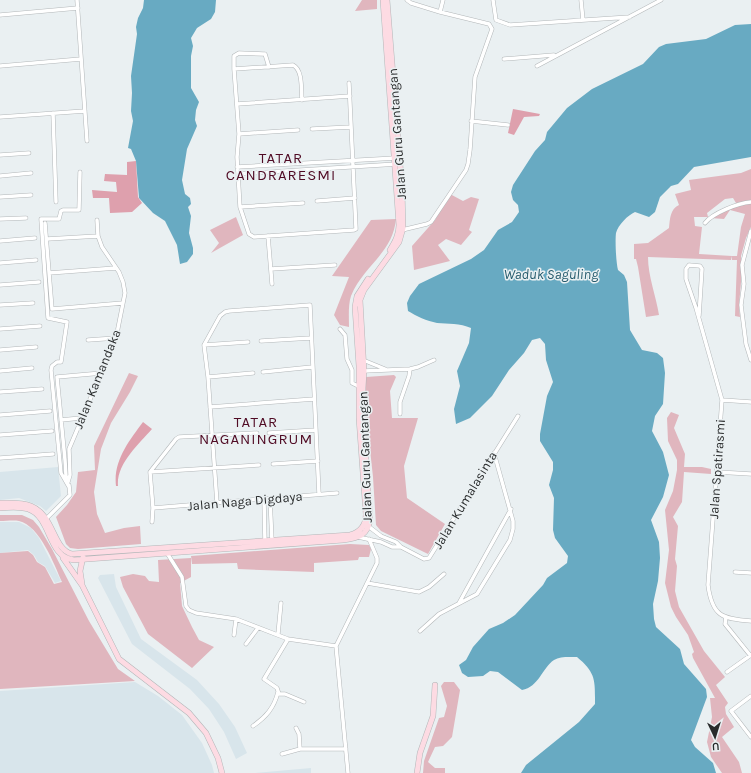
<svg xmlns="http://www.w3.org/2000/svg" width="751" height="773" viewBox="0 0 751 773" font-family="Karla,sans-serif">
<rect width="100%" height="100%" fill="#eaf0f2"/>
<path fill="#d8e5eb" d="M58,467L61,496L46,511L40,506L19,498L0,500V472Z
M0,522H19L31,528L39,538L61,581L55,583L45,566L38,562L34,555L28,550L0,553Z
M114,574L116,587L141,639L197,680L219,704L235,727L247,753L236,759L224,732L209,709L190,689L132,644L98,578L100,575Z
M135,682L158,696L182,715L202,743L212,765L214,773H0V691Z
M311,768V773H255Z"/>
<path fill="#e0b6be" d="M362,0H377V9L355,11Z
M751,169V201L736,203L733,198L725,199L707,213L708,217H694L695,226L702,227L699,254L732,256L731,260L648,257C648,276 656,296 659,315L646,317L638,267L636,259H634V244L648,243L669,228C670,219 670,209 679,205L675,194L691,190L689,180L741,173Z
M450,194L463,201L471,197L479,199L469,230L472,232L461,245L446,239L438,245L450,261L414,270L412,246L435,220Z
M745,203H751V227L746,238L741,256V282L739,306L740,317L735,316L737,260H732V256H737L741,227L745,214L730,210L724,219L710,218L712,216Z
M236,217L243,235L211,253L219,243L210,230Z
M396,219C393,253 363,266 351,296C348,305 349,318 349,327L340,325L334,315L349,277L332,276L371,220Z
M129,373L138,376L130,392L111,423L101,449L94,492L97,514L105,533L124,528L140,526L141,544L78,549L70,548L66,544L56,517L67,505L76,492L78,472L95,470L94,446Z
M394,375L396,377L390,391L392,418H418L404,466L407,498L445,524L428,554L381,531L376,525L373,477L366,413V377Z
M671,412L679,415L674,428L685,454L684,467H702L711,469V474L684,472L682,502L673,517L678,526L675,559L677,566L675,591L679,607L704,651L725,677L716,685L728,703L725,707L726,714L734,727L722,737L739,762L742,773H722L711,757L707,742L712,717L710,698H715L693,658L692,654L694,652L688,635L676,617L671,607L665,583L669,550L665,510L673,491L677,470V460L668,441L667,418Z
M0,515H22L33,520L39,527L52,549L89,621L118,669L135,681L0,689V553L28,551L33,555L37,562L45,567L54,584L62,582C54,564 40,526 19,521C14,520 6,521 0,521Z
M350,544L369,545L371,549L369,557H359L358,560L314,563V572L238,569L237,563L192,564L191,556Z
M191,558V577L180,583L182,606L192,627L199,640L214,647L192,668L148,634L123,587L120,577L133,574L145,576L149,581L159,582L158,560Z
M444,682H454L460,690L452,737L443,746L435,747L428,762L435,768H445V773H423L424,761L439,718L444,717L447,706L441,686Z"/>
<path fill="#dea0ad" d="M513,109L540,114L539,116L524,117L514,135L508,133Z
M136,161L138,197L142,203L132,212L110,213L109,198H93L92,190L117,192L116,182L104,181L105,174L127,175V162Z
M143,422L152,429C139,444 116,464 118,486H116C113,461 129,441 143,422Z"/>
<path fill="#68aac2" d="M144,0H216L215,12L211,19L197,28L191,38L193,46L191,56V88L199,102L196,110L195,120L197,126L187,149L182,180L185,194L190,198L191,204L188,207L191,216L189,233L193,248V254L187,262L180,264L177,245L165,221L153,213L139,198L136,161L131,149L128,148L133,121L131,111L132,93L131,76L137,34L136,27L138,18L143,8Z
M751,24V157L694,167L678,184L671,186L660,197L655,212L649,217L635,212C628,215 618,225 616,233C615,241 616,262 618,270L624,275L627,282L630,330L642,350L657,353L663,358L665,373L663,404L655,416L652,431L663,452L669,475L663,497L651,520L659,542L660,558L658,581L653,604L654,619L656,627L680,649L684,664L706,689L707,697L691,740L695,747L713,763L716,773H521L526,765L579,722L595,704C595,680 596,673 577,657C570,657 560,656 554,660C542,668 539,687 522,690L498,672L490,671L483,676L468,677L462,673L459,665L466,660L473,647L489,629L503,623L515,615L543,585L547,578L567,563L568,556L555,538L553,530L554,498L549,485L553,470V462L540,441V434L547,396L553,382L546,360L545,344L540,338L532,340L524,353L509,370L492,396L470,418L456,424L454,409L460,386L457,371L469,343L471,328C460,323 448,324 437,323C427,321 416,316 408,311L407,303L410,296L419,284L471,259L484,250L498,230L512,222L519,212L518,205L513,200L511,192L513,185L535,151L545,140L547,132L567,108L592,89L643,64L659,47L666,44L706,39L735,25Z"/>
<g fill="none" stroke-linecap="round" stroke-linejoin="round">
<defs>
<path id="street" d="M77,0L87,141
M493,0L496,20L510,25L630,17
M581,0L583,20
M440,12L443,0
M0,15L78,8
M504,59L554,55
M0,66L81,59
M537,66L661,0
M269,67L265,54H263L239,53L234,56V69L239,134L237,157L240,207L249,234L254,237L354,230L356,229L349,83
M234,69L293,65C303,70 301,89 302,100
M237,104L350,96
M53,113L56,202
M0,117L85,111
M471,121L508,125
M312,129L351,127
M239,134L298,130
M0,155L29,153
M237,167L396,158
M238,174L397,164
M0,176L31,173
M0,197L31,195
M317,201L355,198
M240,207L303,203
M0,219L26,218
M45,223L52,309L123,303
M705,223C713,213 738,203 751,202
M402,230L427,224L431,222L466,170L468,164L470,150L475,77L492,29L489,24L440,12L411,3L407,0
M751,231L742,265L744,284L741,305L746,344L751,360
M268,236L272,284
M47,239L98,236
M0,241L35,238
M0,263L36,260
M271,269L335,265
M49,273L116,268
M0,285L39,282
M0,305L33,303
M699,316L702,269L700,266L689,265L686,269V279L696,308L722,400L708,585C712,616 722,619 751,621
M0,329L40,326
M340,329L345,335L347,359L352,370V383L358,386
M88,340L116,338
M261,341L311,338
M204,345L248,342
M0,350L36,347
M363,360L385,369
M0,371L32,368
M364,371L410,369L418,367L434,360
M263,372L312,367
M208,377L253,373
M0,392L42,389
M722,400L751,402
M210,407L314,399
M400,414V402L409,376L410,369
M0,415L50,411
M61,420L81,418
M269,433L316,430
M0,435L52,431
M0,458L53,454
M65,460L57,377L102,373
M65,460L66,476L67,479
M273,464L318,461
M150,472L259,465
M717,472L751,474
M68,482L70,475L69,449L116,338L125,293L123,282L119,272L102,247L98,236L97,220
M69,487L61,473L51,370L52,366L57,362H61L67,322L48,318L41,219H59L61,211L63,210H79L80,172
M264,499L265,543
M270,499L272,541
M217,503L208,377L204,345L220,316L225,312L229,311L310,305L319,494
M153,508L337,493
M47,518L70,495L69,485
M152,522L153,508L150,472L176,439L179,437L257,433
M368,526L381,536L396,542L401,547L424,559L429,558L518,416
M358,537L381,542L392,547H401
M167,553L182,577L186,606L189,610L196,613L236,619L288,639L336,646L348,773
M735,572L751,573
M367,583L419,592L429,587L444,574
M459,603L511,509
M726,617L725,624L750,655
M420,631L439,614L477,594L510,540L513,529V521L494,453
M278,634L281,603
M234,635L236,619
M288,639L264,679L277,688L279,694H285L304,702
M246,644L258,628
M336,646L377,563V558L369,539
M727,672L751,655
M751,696L731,711L751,737
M253,726C266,717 274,708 278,692
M296,728L299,734L300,749
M282,754L300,749H346"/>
<path id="secondary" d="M383,0L399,225C399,235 395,242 390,250
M0,503C11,503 21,502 31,506C54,515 53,550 72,554L350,535C361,532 366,525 366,514L359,418V366L355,307L357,296L368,279
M0,508C9,507 19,506 28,509C52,517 47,557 74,560L343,540C358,538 368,536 370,519L362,404L364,371L360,300L364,290L399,242L403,228L402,189L387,0
M63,558L82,585L119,659L189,713L206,733L218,758L222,773
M82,584L80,571L83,557
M417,773L420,753L433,716L435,685"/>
</defs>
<use href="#street" stroke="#b3b7b9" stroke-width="4.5"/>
<use href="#secondary" stroke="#b3b7b9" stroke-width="6"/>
<use href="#street" stroke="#fff" stroke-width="3.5"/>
<use href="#secondary" stroke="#fddbe3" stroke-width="5"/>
</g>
<g text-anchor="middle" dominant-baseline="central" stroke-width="3" stroke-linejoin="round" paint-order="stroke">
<g font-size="13" fill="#292b2c" stroke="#eaf0f2">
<text transform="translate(397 134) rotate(-94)">Jalan Guru Gantangan</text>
<text transform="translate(97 379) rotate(-68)">Jalan Kamandaka</text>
<text transform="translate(365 457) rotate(-92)">Jalan Guru Gantangan</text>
<text transform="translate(717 469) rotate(-86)">Jalan Spatirasmi</text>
<text transform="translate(465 500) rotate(-59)">Jalan Kumalasinta</text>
<text transform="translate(245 501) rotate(-5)">Jalan Naga Digdaya</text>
</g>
<g font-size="14" font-style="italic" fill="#255b6d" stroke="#eaf0f2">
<text x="551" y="274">Waduk Saguling</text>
</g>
<g font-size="15" letter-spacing="1" fill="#500b24" stroke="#eaf0f2">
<text x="281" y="158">TATAR<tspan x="281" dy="17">CANDRARESMI</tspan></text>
<text x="256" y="422">TATAR<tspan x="256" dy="17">NAGANINGRUM</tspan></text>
</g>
</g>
<g transform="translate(715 737) rotate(176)" stroke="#eaf0f2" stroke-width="3" paint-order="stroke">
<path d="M0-3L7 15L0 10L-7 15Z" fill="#292b2c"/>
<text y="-6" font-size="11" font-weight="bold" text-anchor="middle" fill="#292b2c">U</text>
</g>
</svg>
